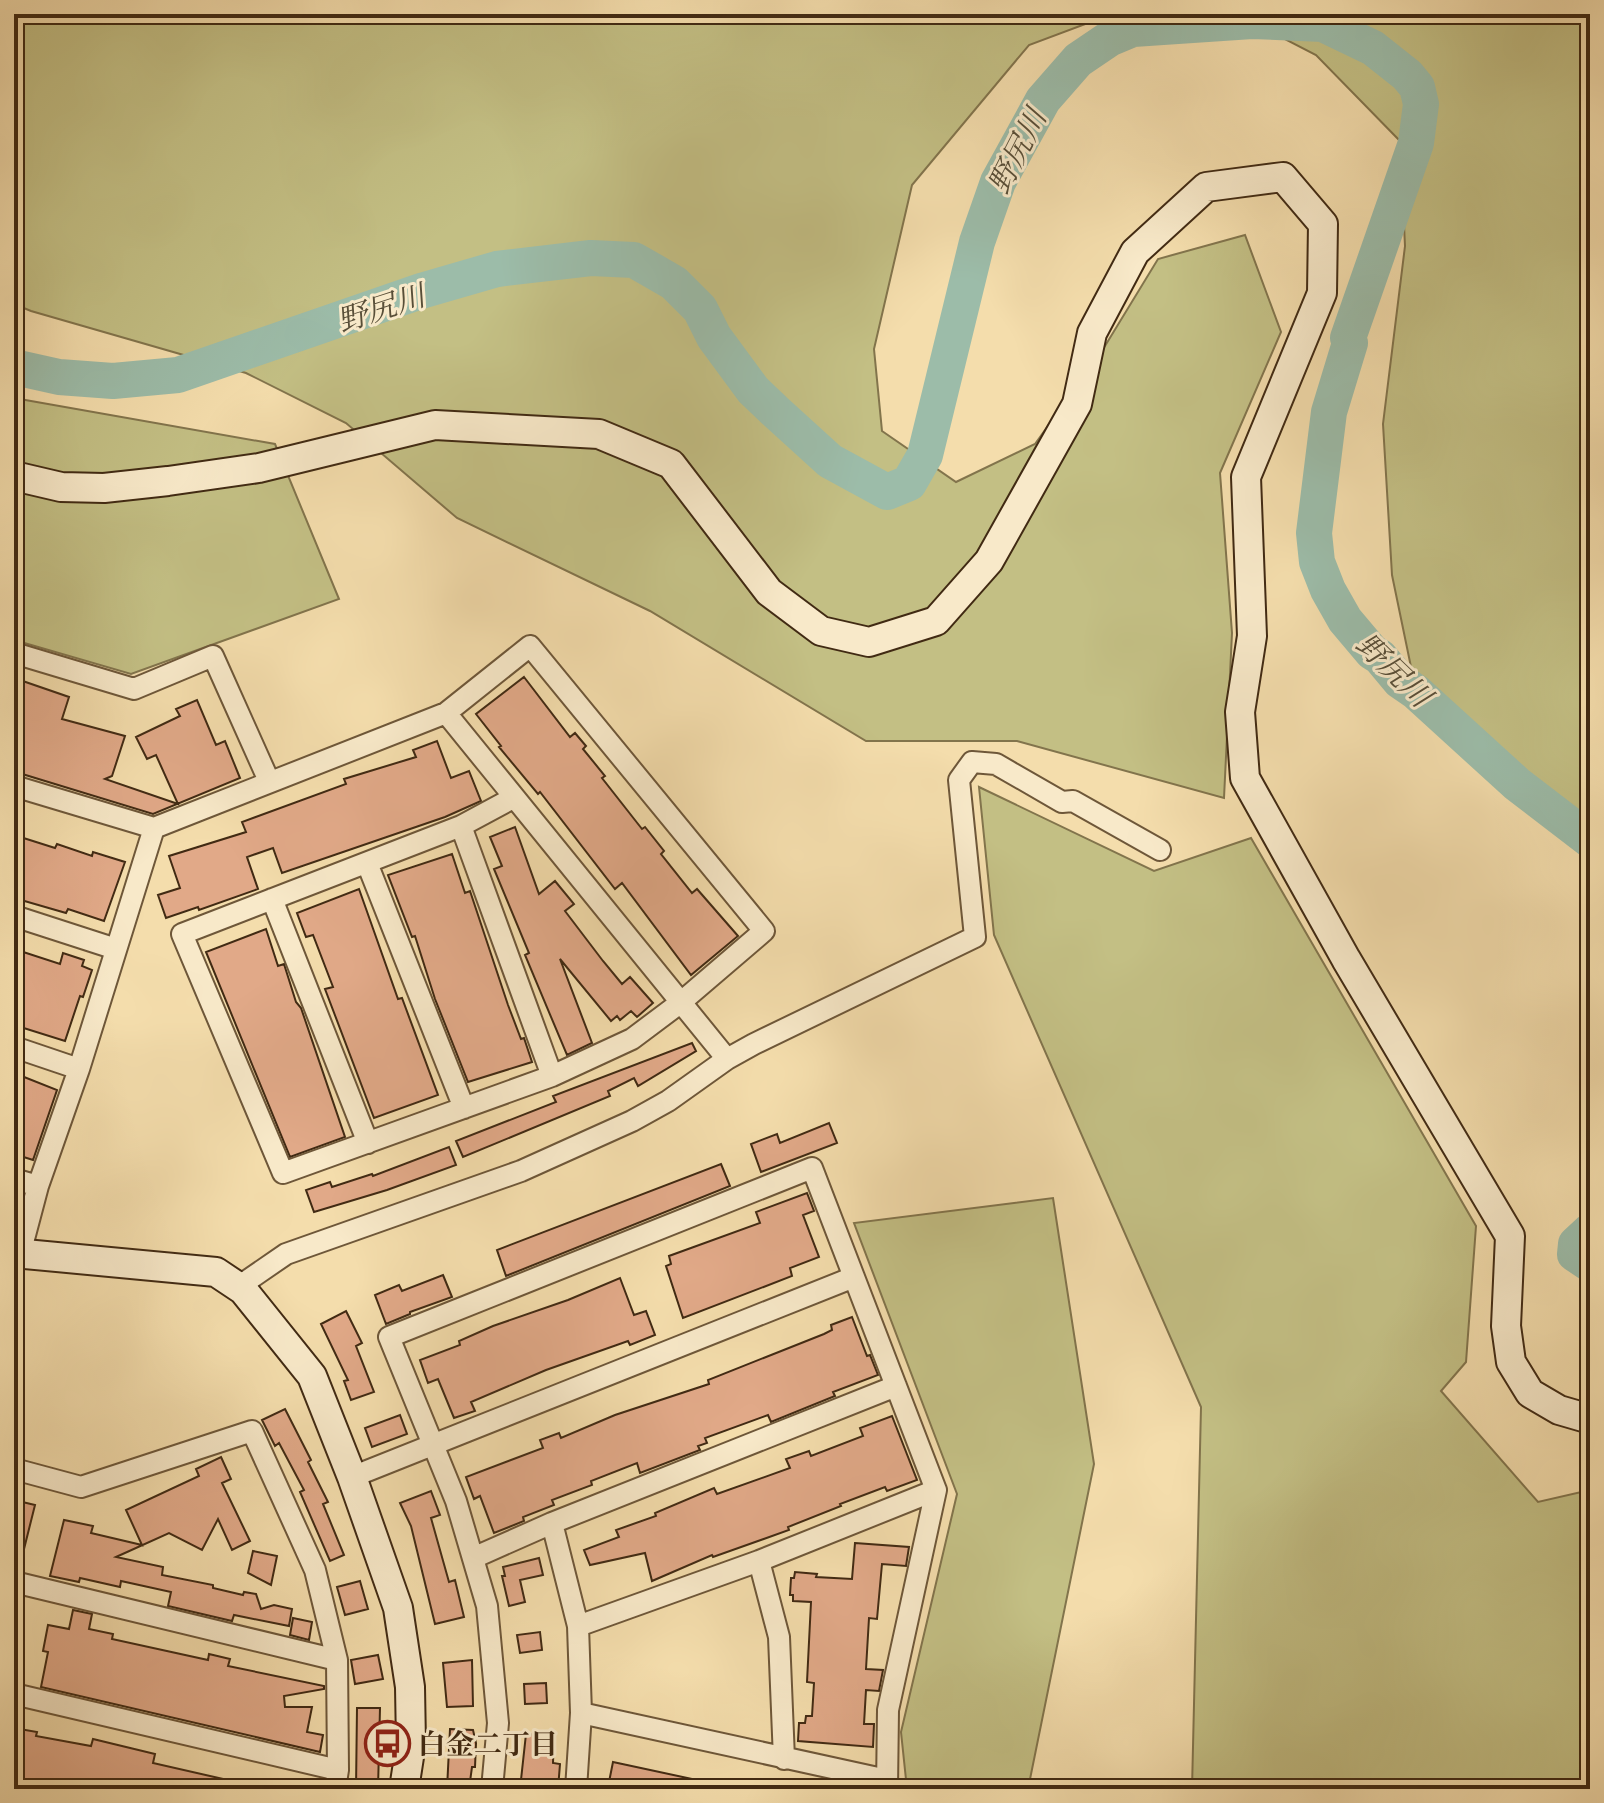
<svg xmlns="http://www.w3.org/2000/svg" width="1604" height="1803" viewBox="0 0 1604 1803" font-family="'EB Garamond','Noto Serif JP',serif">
<rect width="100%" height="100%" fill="#f4ddac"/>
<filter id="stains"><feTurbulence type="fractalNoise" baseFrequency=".0025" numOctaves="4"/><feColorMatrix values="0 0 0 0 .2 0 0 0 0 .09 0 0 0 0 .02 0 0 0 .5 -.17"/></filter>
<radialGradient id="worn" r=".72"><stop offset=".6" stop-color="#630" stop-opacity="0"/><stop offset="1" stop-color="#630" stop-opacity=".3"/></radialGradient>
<path fill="#c3bf84" stroke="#82744c" stroke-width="2" d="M14,14H1112L1029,45L912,185L874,349L882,431L956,482L1035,444L1105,346L1158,259L1245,235L1281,332L1220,473L1232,633L1224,798L1017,741H866L650,611L457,518L346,423L246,373L31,311L14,304Z
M1236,14H1590V907L1585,858L1544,792L1417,696L1392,575L1383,424L1405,246L1400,141L1316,55Z
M14,398L275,444L339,599L131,674L14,640Z
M979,787L1154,871L1251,838L1476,1226L1466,1362L1441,1391L1538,1502L1590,1490V1789H1192L1201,1407L994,935Z
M1053,1198L1094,1464L1028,1789H907L901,1732L957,1494L854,1223Z"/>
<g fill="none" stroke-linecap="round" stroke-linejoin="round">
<path stroke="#9cbca9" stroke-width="36" d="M14,367L59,377L113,381L178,375L421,291L497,269L591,258L634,260L674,283L700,309L714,337L753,390L775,411L830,461L887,492L909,483L925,455L977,242L998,182L1043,100L1078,60L1109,39L1133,29L1252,21L1323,24L1373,48L1407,75L1417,87L1421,104L1416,143L1348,338L1350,343L1329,412L1314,533L1317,562L1328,590L1345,620L1372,652L1380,657L1400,681L1416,692L1517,784L1590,840
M1590,1231L1576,1244L1575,1254L1590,1264"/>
</g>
<path fill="#e1a988" stroke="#412a13" stroke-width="2" d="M524,677L570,737L575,733L586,746L583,749L605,776L602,778L642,829L645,827L664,851L661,854L692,893L697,889L738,936L691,975L622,883L615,889L540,792L538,794L499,747L501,746L476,714Z
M14,678L69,697L62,719L125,736L112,776L105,779L178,804L156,755L147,759L136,737L180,716L176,709L197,700L216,745L225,741L240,778L153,814L19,773L22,763L14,762Z
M437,741L451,778L469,771L481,801L445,817L282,873L273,848L247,857L258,889L199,910L198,907L166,918L158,895L180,888L169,856L246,832L242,822L346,784L344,779L416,757L413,750Z
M515,827L539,894L555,881L574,904L565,911L603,961L622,984L630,977L653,1003L637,1017L631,1011L620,1020L617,1016L611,1021L560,959L592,1043L567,1055L525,955L529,953L494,869L502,866L490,837Z
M14,835L55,848L57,844L92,856L93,852L125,862L104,921L68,909L66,913L14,898Z
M452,854L465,893L470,891L508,1005L521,1039L524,1038L532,1062L468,1082L435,999L415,936L412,937L388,875Z
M359,889L398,999L402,998L438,1095L374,1118L325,989L333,987L313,935L306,937L297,913Z
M266,929L278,966L284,964L296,1002L301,1008L345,1137L290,1157L206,952Z
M14,949L60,964L63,953L84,960L82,966L92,970L83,997L80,996L65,1041L14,1025Z
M692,1043L696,1051L638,1086L634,1078L608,1091L610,1096L463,1157L456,1141L556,1102L553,1096Z
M14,1073L57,1090L33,1160L14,1154Z
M829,1123L837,1143L761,1172L751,1144L777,1134L780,1143Z
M449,1147L456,1165L387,1190L314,1212L306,1190L330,1182L332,1187L372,1174L373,1176Z
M721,1164L730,1186L506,1276L497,1250Z
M807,1193L814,1211L803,1215L819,1257L790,1268L792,1276L683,1318L666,1266L671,1264L669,1256L760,1223L756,1212Z
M443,1275L452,1297L410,1312V1314L386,1324L375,1295L399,1285L402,1291Z
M620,1278L634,1315L646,1311L655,1335L630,1345L628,1341L546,1370L471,1402L475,1411L454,1418L438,1379L428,1383L420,1360L460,1345L459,1341L493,1326L568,1300Z
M346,1311L362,1343L356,1346L374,1392L351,1400L344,1381L348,1380L321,1324Z
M852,1317L867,1356L870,1355L878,1375L833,1392L835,1396L771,1422L768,1415L705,1438L707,1443L698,1446L700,1450L640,1473L637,1463L591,1481L592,1485L552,1500L554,1505L523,1517L524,1521L494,1533L480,1496L474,1499L466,1477L543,1448L540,1440L559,1433L561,1438L615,1415L709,1384L708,1380L824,1334L832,1330L831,1325Z
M285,1409L311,1460L308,1462L328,1502L323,1504L344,1555L330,1561L300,1492L304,1490L279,1443L275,1446L262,1420Z
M400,1415L407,1434L372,1447L365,1428Z
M892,1416L917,1480L887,1491L885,1487L840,1504L841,1506L788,1527L789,1530L713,1557L712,1555L652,1581L645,1553L590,1565L584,1550L619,1537L616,1530L656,1516L655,1513L714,1488L717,1494L790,1468L786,1459L809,1451L811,1456L863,1436L860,1428Z
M221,1457L231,1479L222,1483L250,1541L232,1550L218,1519L202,1550L169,1533L116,1557L163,1567L162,1575L213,1585V1588L243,1595L244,1592L256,1594L261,1609L274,1605L292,1609L289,1626L234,1615L232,1621L168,1606L171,1592L121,1581L120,1587L80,1578L79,1582L50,1576L64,1520L93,1526L91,1533L142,1545L126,1510L199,1476L196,1469Z
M431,1491L440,1515L431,1518L449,1582L455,1580L464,1617L435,1624L411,1526L400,1503Z
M14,1500L35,1505L20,1565L14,1564Z
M855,1543L909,1547L906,1566L882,1564L877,1619L869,1618L866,1669L883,1670L879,1691L866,1690L864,1724H874L873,1747L798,1741L799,1723H805L806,1716H812L814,1683L807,1682L811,1602L793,1601V1595H790L791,1578H794L795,1572L817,1574L816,1577L852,1579Z
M253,1551L277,1556L271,1585L248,1573Z
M539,1558L543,1575L520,1580L525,1602L509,1606L502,1576H505L503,1567Z
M360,1581L368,1609L345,1615L337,1587Z
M73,1610L92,1614L89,1629L113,1634L112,1639L208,1660L209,1654L230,1659L228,1666L324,1686V1689L284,1696L285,1707H312L307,1732L323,1735L320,1752L41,1687L48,1652L43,1651L48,1625L69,1629Z
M293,1618L312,1622L309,1640L290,1635Z
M540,1632L542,1650L520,1653L517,1635Z
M378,1655L383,1679L355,1684L351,1660Z
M472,1660L473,1706L447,1707L443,1663Z
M546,1683L547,1703L525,1704L524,1684Z
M357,1708H380L378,1789H356Z
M14,1728L37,1732L36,1736L91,1746L93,1739L155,1754L153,1763L232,1781L231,1789H14Z
M450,1729L473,1730L476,1743L475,1767H472L469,1789H447Z
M526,1734L554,1736L553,1763L560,1764L558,1789H520Z
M613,1762L706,1782L705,1789H641L609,1782Z"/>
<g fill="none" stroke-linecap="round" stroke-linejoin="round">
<defs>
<path id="street" d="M14,653L134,689L213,656L269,781
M446,713L530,646L764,931L680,1003L632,1039L552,1076L283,1173L182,934L461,826L513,798
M14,786L154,828
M461,826L552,1076
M367,863L464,1108
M272,899L368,1143
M14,916L116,949
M14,1047L79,1069
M14,1179L38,1186
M20,1254L38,1186L79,1069L154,828L446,713L727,1059
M238,1287L286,1254L521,1171L632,1121L668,1101L727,1059L754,1044L975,937L959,780L972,762L996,764L1062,802L1073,801L1160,850
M14,1469L81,1487L252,1431L315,1570L337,1660L338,1770L335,1789
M352,1477L854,1277
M552,1523L896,1386
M473,1558L552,1523L578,1626L581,1713L576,1789
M759,1561L779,1637L784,1759
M14,1582L337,1660
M578,1626L759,1561L936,1490
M14,1694L338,1770
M581,1713L887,1780
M492,1789L498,1723L487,1606L456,1501L389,1337L812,1168L936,1490L888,1710L887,1789"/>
<path id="secondary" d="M14,476L61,487L104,488L168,481L259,468L435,425L599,434L671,464L769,592L821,631L869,642L936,621L989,561L1077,404L1092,333L1135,252L1206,187L1283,177L1323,224L1322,293L1246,477L1252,636L1240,712L1245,778L1346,959L1510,1236L1506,1326L1511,1362L1530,1393L1559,1410L1590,1419
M14,1253L216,1272L243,1290L312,1376L352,1477L398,1608L410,1687L411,1744L404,1789"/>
</defs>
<use href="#street" stroke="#6e5739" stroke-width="24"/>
<use href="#secondary" stroke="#412a13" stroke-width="32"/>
<use href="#street" stroke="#f8e9c9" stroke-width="20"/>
<use href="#secondary" stroke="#f8e9c9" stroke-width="28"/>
</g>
<defs>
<symbol id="bus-ring" viewBox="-11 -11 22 22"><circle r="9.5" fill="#f8e9c9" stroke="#8f2418" stroke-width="1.5"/><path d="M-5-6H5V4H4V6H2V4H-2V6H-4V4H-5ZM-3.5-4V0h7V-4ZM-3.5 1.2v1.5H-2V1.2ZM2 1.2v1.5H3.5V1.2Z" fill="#8f2418"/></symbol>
</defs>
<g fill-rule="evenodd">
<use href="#bus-ring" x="362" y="1718" width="51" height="51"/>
</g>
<g text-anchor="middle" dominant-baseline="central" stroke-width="6" stroke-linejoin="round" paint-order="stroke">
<g font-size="28" font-weight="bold" fill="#412a13" stroke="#f8e9c9" text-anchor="start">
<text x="418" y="1744">白金二丁目</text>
</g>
<g font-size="30" font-style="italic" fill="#584e38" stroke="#f8e9c9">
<text transform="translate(1017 151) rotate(-63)">野尻川</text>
<text transform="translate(381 308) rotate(-18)">野尻川</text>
<text transform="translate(1394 670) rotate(44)">野尻川</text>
</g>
</g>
<rect width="1604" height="1803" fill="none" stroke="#f4ddac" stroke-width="48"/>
<rect x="16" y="16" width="1572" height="1771" fill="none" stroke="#412a13" stroke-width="4"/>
<rect x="24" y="24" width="1556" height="1755" fill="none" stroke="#412a13" stroke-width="2"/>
<rect width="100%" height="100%" filter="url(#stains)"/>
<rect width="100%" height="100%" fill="url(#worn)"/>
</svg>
